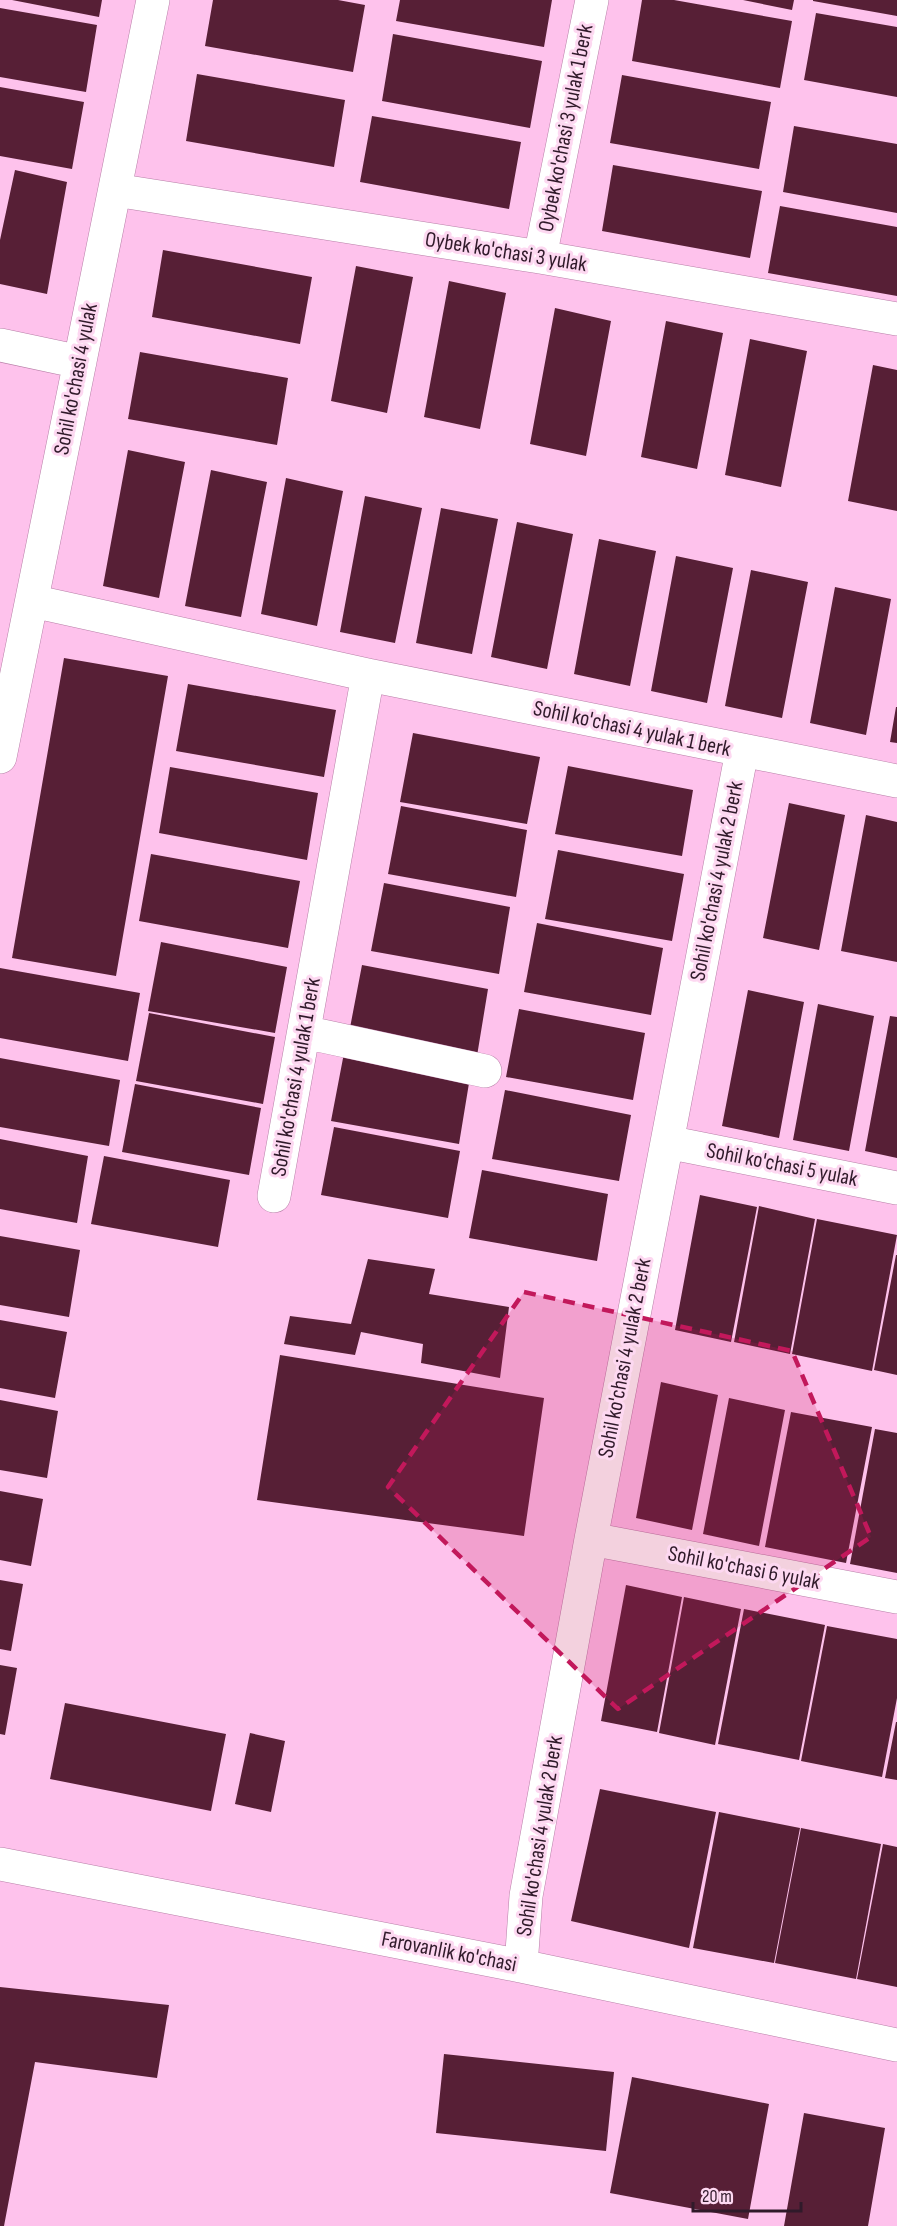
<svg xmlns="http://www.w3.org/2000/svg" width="897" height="2226" viewBox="0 0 897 2226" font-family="'Sofia Sans Condensed',sans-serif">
<rect width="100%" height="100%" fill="#fec2ec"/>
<path fill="#571f36" d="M12,0H102L99,17Z
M213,0H338L365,5L353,72L205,46Z
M400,0H552L544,47L396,21Z
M642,0H674L792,21L780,88L632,61Z
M743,0H794L792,10Z
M813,0H897V16L813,1Z
M0,8L97,25L86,92L0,77Z
M816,13L897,27V97L804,80Z
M393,34L542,61L530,128L382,101Z
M197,74L345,100L334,167L186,141Z
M622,75L771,102L759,169L610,143Z
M0,87L84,102L72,169L0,156Z
M372,116L521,142L509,209L360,182Z
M794,126L897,144V213L783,192Z
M613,165L762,191L750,258L602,231Z
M15,170L67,182L47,294L0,284V240Z
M780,206L897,227V296L768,273Z
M163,250L312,277L300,344L152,317Z
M356,266L413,277L387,413L331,401Z
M449,281L506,293L480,429L424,417Z
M555,308L611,321L586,456L530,444Z
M666,321L723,333L697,469L641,457Z
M750,339L807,351L781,487L725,475Z
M140,352L288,378L277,445L128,419Z
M873,365L897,370V511L848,501Z
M128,450L185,462L159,598L103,586Z
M211,470L267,482L241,617L185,606Z
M286,478L343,491L317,626L261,614Z
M365,496L422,508L395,643L340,632Z
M441,508L498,519L472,654L416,643Z
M517,522L573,534L547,669L491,657Z
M599,539L656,551L630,686L574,674Z
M676,556L733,568L707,703L651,691Z
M751,570L808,582L782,718L725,706Z
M835,587L891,599L866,735L810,723Z
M64,658L168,676L116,976L12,958Z
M188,684L336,710L324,777L176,751Z
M896,707H897V743L890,742Z
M413,733L540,757L527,824L400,802Z
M568,766L693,790L682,856L555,834Z
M170,767L318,793L307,860L159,833Z
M789,803L845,815L819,950L763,938Z
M401,806L527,830L516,897L388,874Z
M866,815L897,822V962L841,951Z
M558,850L684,874L672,941L545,919Z
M151,854L300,881L288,948L139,921Z
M384,883L510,907L499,974L371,951Z
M537,923L663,948L651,1015L524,992Z
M161,942L287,967L275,1033L148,1011Z
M362,965L488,989L477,1056L349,1033Z
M0,968L140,993L128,1061L0,1038Z
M748,990L804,1002L779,1138L722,1126Z
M818,1004L874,1016L849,1151L793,1140Z
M519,1009L645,1033L633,1100L506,1077Z
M149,1013L275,1037L263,1104L136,1081Z
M890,1016L897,1017V1158L865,1151Z
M344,1053L470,1077L459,1144L331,1121Z
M0,1058L120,1080L109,1146L0,1127Z
M135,1084L261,1108L249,1175L122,1152Z
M505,1090L631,1115L619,1181L492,1159Z
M334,1127L460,1151L448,1218L321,1195Z
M0,1139L88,1156L77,1223L0,1209Z
M104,1156L230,1180L218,1247L91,1224Z
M482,1170L608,1194L597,1261L469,1238Z
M700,1195L757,1207L731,1342L675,1330Z
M759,1206L815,1219L790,1354L734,1342Z
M817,1219L897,1235L872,1371L792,1354Z
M0,1236L80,1250L69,1317L0,1305Z
M896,1255H897V1375L874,1370Z
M368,1259L435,1269L429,1294L509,1307L500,1378L421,1363L423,1344L361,1332L355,1355L284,1344L290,1316L351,1324Z
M0,1320L67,1332L55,1398L0,1388Z
M280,1355L544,1398L524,1536L257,1500Z
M661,1382L718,1395L692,1530L636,1518Z
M729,1398L785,1410L759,1546L703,1534Z
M0,1400L58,1411L47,1478L0,1470Z
M791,1412L872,1427L846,1563L765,1547Z
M875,1429L897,1433V1573L850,1564Z
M0,1491L43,1499L31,1566L0,1560Z
M0,1580L23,1584L11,1651L0,1649Z
M626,1585L682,1597L657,1732L601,1721Z
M684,1597L741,1609L715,1745L659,1733Z
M744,1609L825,1625L799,1760L718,1744Z
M827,1626L897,1639V1698L882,1777L801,1761Z
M0,1665L17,1668L5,1735L0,1734Z
M65,1703L226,1734L211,1811L50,1779Z
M896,1722H897V1780L885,1778Z
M250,1733L285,1741L271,1812L235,1804Z
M600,1789L716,1812L689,1948L571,1921Z
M719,1812L800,1828L774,1963L693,1948Z
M801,1828L881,1844L856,1979L775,1963Z
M883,1844L897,1847V1987L857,1979Z
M0,1987L169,2005L157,2078L35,2062L4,2226H0Z
M444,2054L614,2072L606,2151L436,2133Z
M632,2077L769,2104L748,2219L610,2193Z
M804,2113L885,2128L868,2226H784Z"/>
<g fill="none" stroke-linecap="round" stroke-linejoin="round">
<defs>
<path id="minor" d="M115,190L540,257L897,319
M540,257L592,0
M0,345L80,362
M32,601L368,675L897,781
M0,757L153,0
M304,1032L485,1071
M667,1142L897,1188
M274,1196L368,675
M591,1539L897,1597
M0,1864L521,1966L897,2045
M521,1966L526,1896L591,1539L742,751"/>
</defs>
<use href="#minor" stroke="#b77fa7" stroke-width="34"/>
<use href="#minor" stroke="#fff" stroke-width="33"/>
</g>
<path fill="#c2185b" fill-opacity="0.2" stroke="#c2185b" stroke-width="4.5" stroke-dasharray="12 8" stroke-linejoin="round" d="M524,1292L792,1351L871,1537L618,1709L388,1487Z"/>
<g text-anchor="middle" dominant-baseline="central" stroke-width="6" stroke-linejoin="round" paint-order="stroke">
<g font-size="22" fill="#301a2a" stroke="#fdd8f1">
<text transform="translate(566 128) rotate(-79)">Oybek ko'chasi 3 yulak 1 berk</text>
<text transform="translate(506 252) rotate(9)">Oybek ko'chasi 3 yulak</text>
<text transform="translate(76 379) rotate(-79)">Sohil ko'chasi 4 yulak</text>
<text transform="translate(632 729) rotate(12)">Sohil ko'chasi 4 yulak 1 berk</text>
<text transform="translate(717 881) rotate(-79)">Sohil ko'chasi 4 yulak 2 berk</text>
<text transform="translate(296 1077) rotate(-80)">Sohil ko'chasi 4 yulak 1 berk</text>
<text transform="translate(782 1165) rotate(11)">Sohil ko'chasi 5 yulak</text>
<text transform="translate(625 1358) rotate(-79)">Sohil ko'chasi 4 yulak 2 berk</text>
<text transform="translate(744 1568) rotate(11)">Sohil ko'chasi 6 yulak</text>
<text transform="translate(540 1836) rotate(-81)">Sohil ko'chasi 4 yulak 2 berk</text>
<text transform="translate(449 1952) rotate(11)">Farovanlik ko'chasi</text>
</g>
</g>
<path d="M693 2202v9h108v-9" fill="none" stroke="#301a2a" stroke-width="3"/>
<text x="702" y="2202" font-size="18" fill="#301a2a" stroke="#fdd8f1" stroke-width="4.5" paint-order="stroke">20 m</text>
</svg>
